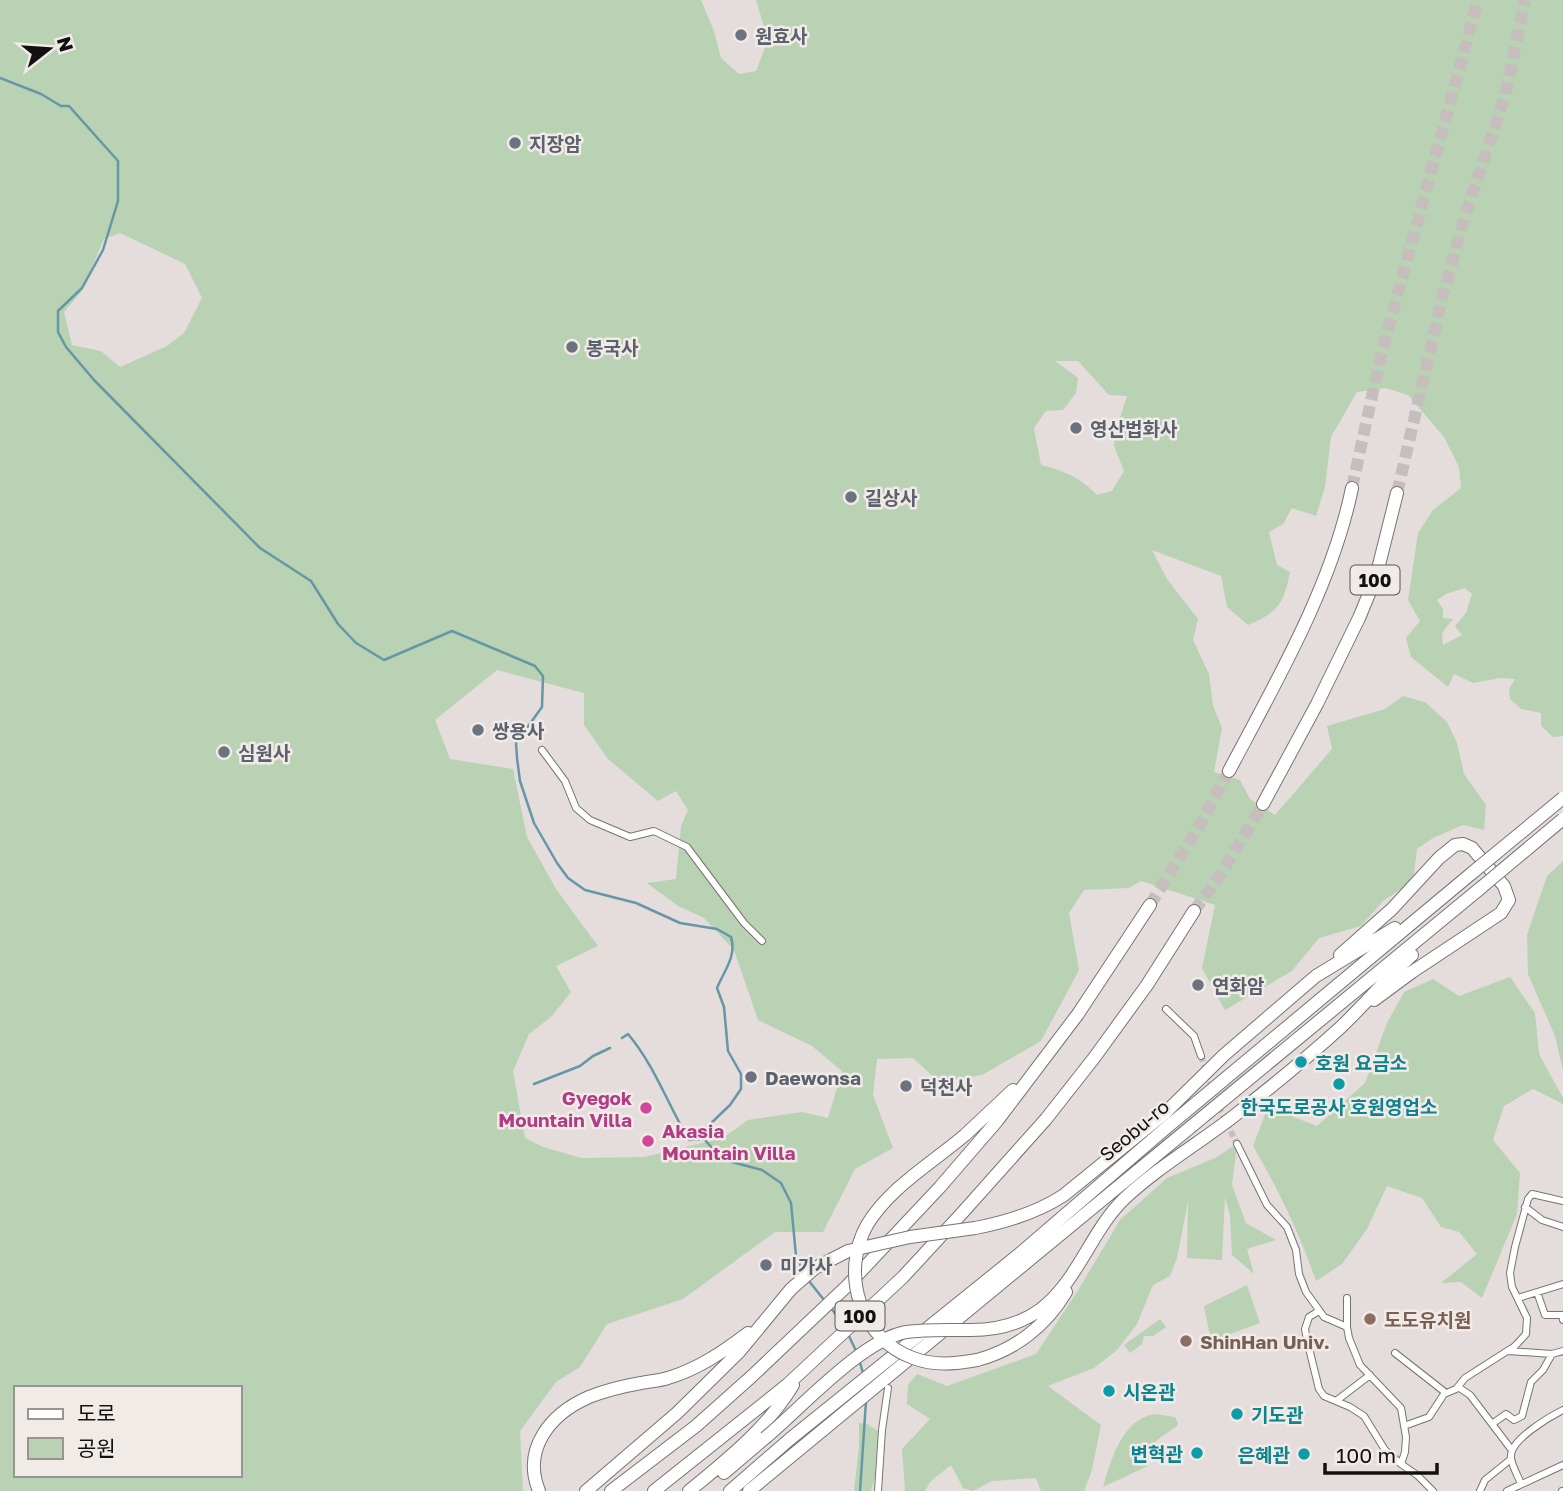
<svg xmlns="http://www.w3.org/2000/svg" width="1563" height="1491" viewBox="0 0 1563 1491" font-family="'Golos Text','Noto Sans KR',sans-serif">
<rect width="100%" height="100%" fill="#e4dddb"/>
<path fill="#b9d2b3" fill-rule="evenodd" d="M0,0H701L714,31L721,58L739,74L756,71L768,40L756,0H1563V736L1553,737L1541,726V713L1521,709L1510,699L1509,689L1515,679L1500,678L1473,683L1454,674L1448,687L1411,657L1406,638L1420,621L1408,600L1418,533L1433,510L1461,488L1459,467L1444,437L1408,395L1386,388L1357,392L1331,437L1325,487L1316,516L1292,508L1283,524L1269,532L1277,565L1290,572C1284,604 1278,612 1248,625L1227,607L1221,576L1152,550L1167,579L1198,619L1193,640L1209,674L1213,705L1222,728L1214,772L1240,780L1250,799L1275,815L1332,749L1327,726L1385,709L1403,696L1425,702L1447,722L1457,743L1464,774L1486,805L1484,830L1463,825L1433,838L1417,849L1413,881L1383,901L1361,926L1319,938L1292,971L1225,1010L1202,968L1215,905L1141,881L1129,888L1084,890L1069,913L1079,970L1041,1041L982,1075L939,1082L913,1058L877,1059L873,1095L893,1148L855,1169L823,1232H775L683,1299L607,1324L580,1367L556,1382L520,1431L523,1491H0ZM120,233L185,264L202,298L184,333L167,346L120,367L101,351L72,345L64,312L81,292L104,239ZM1055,361H1078L1109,395L1127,396L1116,430L1114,446L1124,471L1112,491L1097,495C1081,478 1063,470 1041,465L1034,428L1046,411L1063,410L1076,393L1078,378ZM1465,588L1472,594L1466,613L1455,626L1462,635L1443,645L1442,633L1453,619L1443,618V609L1437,600L1446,594ZM497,670L584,693V725L608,759L658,801L676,791L688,810L681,826L676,879L647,883L678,906L704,918L734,950L758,1020L812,1046L842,1071L828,1118L802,1112L748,1120L723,1138L645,1157L581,1158L543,1147L525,1138L513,1071L529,1034L551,1017L571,992L556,966L598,946L556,889L527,837L513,769L450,759L435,720ZM16,1388H240V1475H16Z
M1563,861V1071L1555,1036L1528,974L1527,935L1547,876Z
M1510,977L1535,1013L1539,1054L1563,1098V1104L1533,1089L1504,1106L1493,1140L1520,1173L1517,1214L1482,1298L1461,1282L1441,1283L1477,1254L1459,1232L1441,1227L1422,1198L1387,1186L1367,1229L1342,1264L1316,1281C1299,1232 1279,1191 1253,1146L1268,1107L1317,1126L1365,1083L1387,1023L1404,992L1433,979L1459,996Z
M1237,1144L1232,1185L1246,1223L1276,1240L1247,1249L1254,1274L1232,1255L1230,1216L1225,1197L1222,1260L1187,1258L1188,1201L1177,1258L1170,1276L1153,1285L1137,1324L1117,1350L1094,1368L1048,1386L1101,1425L1092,1470L1084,1491H1041L1036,1478L992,1481L973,1491L963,1488L951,1465L930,1482L925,1491H905L902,1449L930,1419L907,1404L908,1385L917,1374L947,1386L1036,1354L1077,1292L1120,1220L1167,1178L1215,1158Z
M1247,1285L1260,1323L1211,1341L1204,1306Z
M1160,1319L1166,1327L1153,1336H1144L1142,1344L1130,1353L1124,1345Z
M1155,1414L1175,1417L1178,1423L1177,1426L1157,1440L1152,1447L1148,1466L1103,1487C1111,1460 1122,1419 1155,1414Z
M859,1423L867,1424L878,1431L875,1477L871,1491H854L859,1446Z"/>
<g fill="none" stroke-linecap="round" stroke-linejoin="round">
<path stroke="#6697a5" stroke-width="2.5" d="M0,78L41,94L61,106H69L118,161V201L103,250L82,288L58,311V332L66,347L94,380L260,548L311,581L338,624L356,643L384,660L452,631L535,666L543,676L542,707L516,743L517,758L520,781L534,823L557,863L568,878L585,890L636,903L680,923L717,929L731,937C737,956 724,971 717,988L724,1007L728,1051L741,1074V1089L730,1105L705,1129L704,1139L714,1150L732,1162L762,1170L781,1183L791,1203L796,1256L804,1272
M622,1038L628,1034C655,1066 668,1105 689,1140L703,1139
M534,1084L580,1066L593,1056L610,1048
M809,1281L824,1300
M831,1308L844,1325
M848,1334L857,1353
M859,1359L863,1373
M860,1491L866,1401"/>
<path stroke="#c5bebd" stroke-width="6" stroke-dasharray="6 3" stroke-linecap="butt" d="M1201,1056L1218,1105L1237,1144"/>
<path stroke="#c5bebd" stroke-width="12" stroke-dasharray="12 6" stroke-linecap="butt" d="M1352,488L1381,355L1478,0
M1397,493L1443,295L1465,216L1505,96L1525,0
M1150,905L1198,828L1229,771
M1194,911L1221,874L1263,804"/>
<defs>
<path id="street" d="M542,750L565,781L576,808L590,820L630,837L654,831L687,847L744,923L762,941
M1166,1009L1194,1036L1201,1056
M1237,1144L1267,1205L1287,1227L1296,1250L1299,1274L1306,1292L1324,1317L1347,1327L1349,1338L1360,1365L1401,1408L1406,1437L1405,1452L1401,1464L1417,1475L1433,1491
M1525,1207L1542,1220L1563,1227
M1537,1292L1545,1315H1562L1563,1320
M1347,1298V1327
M1518,1298L1563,1284
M1319,1311L1309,1317L1305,1329L1307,1340L1319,1389L1324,1396L1350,1407L1364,1416L1385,1450L1401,1464
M1508,1351L1552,1354L1563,1351
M1395,1353L1446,1393
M1458,1387L1470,1395L1511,1449
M1336,1401L1370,1375
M1492,1424L1506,1414L1514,1420L1522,1416L1531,1382L1543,1370L1552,1354
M1404,1426L1429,1417L1444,1394L1456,1389L1465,1378L1515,1346L1526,1334L1527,1318L1512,1287L1510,1273L1515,1247L1528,1199L1532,1194L1563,1201
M1521,1484C1518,1476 1512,1466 1511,1458C1508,1441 1549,1417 1563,1410
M878,1491L882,1430L888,1388
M1480,1491L1485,1480L1511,1459
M1507,1491L1563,1465
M1562,1491H1563"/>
<path id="highway" d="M1229,771C1276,682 1332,586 1352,488
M1263,804L1317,704L1359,618L1376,577L1397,493
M1340,955L1392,909L1439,858L1455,845L1463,844L1472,848L1504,886L1509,900L1501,913L1412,972L1374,1000
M965,1135L1013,1090
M975,1228C1006,1222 1037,1213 1064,1195L1165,1113L1224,1055L1316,976L1395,928
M971,1330C995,1330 1021,1324 1041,1309C1078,1281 1091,1231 1124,1199C1158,1167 1198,1144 1234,1116C1270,1088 1307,1058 1341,1027C1365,1004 1387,978 1412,955
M977,1360C1015,1350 1046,1326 1066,1292
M724,1473L765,1438
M539,1491C522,1449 550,1414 589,1397C604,1391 624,1386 641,1383C650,1381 659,1381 668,1378C698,1369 723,1352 748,1333
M586,1491L677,1413L739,1352L791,1289L815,1268L848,1251
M611,1491L696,1426L751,1377L847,1286L940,1187L997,1121L1078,1014L1150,905
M654,1491L787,1385L903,1277L963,1212L1046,1119L1094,1058L1147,985L1194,911
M689,1491C727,1460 768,1427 793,1385
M730,1491L790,1439L1017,1256L1166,1128L1472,873
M749,1491L1483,886"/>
</defs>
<use href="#street" stroke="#797371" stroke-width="8"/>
<use href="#highway" stroke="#797371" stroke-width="14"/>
<use href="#street" stroke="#fff" stroke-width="6"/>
<use href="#highway" stroke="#fff" stroke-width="12"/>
<defs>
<path id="highway-bridge" d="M1472,873L1563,798
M1483,886L1563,819
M965,1135C932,1163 889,1188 867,1225C840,1273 860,1339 913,1358C934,1366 955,1364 977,1360
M848,1251L910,1237L975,1228
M765,1438C801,1408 862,1340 906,1332C927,1329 949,1330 971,1330"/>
</defs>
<use href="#highway-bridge" stroke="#797371" stroke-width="14" stroke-linecap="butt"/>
<use href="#highway-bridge" stroke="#fff" stroke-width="12"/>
</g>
<g fill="#6b7280" stroke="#f1ebe8" stroke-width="2.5">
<circle cx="741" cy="35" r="7"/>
<circle cx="515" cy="143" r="7"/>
<circle cx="572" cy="347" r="7"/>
<circle cx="1076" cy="428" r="7"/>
<circle cx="851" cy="497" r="7"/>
<circle cx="478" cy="730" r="7"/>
<circle cx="224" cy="752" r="7"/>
<circle cx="1198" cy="985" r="7"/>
<circle cx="751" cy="1077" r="7"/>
<circle cx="906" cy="1086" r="7"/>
<circle cx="766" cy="1265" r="7"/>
</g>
<g fill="#0f9aa8" stroke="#f1ebe8" stroke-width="2.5">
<circle cx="1301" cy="1062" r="7"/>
<circle cx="1339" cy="1084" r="7"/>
<circle cx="1109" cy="1391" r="7"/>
<circle cx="1237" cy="1414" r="7"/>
<circle cx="1197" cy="1453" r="7"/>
<circle cx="1304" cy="1454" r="7"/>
</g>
<g fill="#d1479c" stroke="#f1ebe8" stroke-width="2.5">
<circle cx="646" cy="1108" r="7"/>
<circle cx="648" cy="1141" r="7"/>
</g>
<g fill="#8d6e63" stroke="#f1ebe8" stroke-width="2.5">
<circle cx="1370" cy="1319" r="7"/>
<circle cx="1186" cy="1341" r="7"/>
</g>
<g text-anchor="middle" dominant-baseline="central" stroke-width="5" stroke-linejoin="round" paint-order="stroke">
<g fill="#f1ebe8" stroke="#565251" stroke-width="2">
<rect x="1350.5" y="565.5" width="49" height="29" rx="5"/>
<rect x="835.5" y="1301.5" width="49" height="29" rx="5"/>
</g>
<g font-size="18" font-weight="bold" fill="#131110">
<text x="1375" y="580">100</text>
<text x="860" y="1316">100</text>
</g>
<g font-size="19" font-weight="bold" fill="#5b616d" stroke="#f1ebe8" text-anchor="start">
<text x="755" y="35">원효사</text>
<text x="529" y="143">지장암</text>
<text x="586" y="347">봉국사</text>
<text x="1090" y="428">영산법화사</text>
<text x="865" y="497">길상사</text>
<text x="492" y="730">쌍용사</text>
<text x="238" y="752">심원사</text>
<text x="1212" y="985">연화암</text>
<text x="765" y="1077">Daewonsa</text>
<text x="920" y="1086">덕천사</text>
<text x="780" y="1265">미가사</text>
</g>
<g font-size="19" font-weight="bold" fill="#0d838f" stroke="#f1ebe8" text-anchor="start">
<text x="1315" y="1062">호원 요금소</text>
<text x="1339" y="1106" text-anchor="middle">한국도로공사 호원영업소</text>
<text x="1123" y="1391">시온관</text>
<text x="1251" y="1414">기도관</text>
<text x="1183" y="1453" text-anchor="end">변혁관</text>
<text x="1290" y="1454" text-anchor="end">은혜관</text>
</g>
<g font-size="19" font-weight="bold" fill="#b23c85" stroke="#f1ebe8" text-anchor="end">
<text x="632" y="1097">Gyegok<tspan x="632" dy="22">Mountain Villa</tspan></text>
<text x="662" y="1130" text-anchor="start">Akasia<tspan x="662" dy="22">Mountain Villa</tspan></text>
</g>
<g font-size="19" fill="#131110" stroke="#f1ebe8">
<text transform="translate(1134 1130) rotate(-40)">Seobu-ro</text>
</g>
<g font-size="19" font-weight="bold" fill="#785e54" stroke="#f1ebe8" text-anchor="start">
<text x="1384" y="1319">도도유치원</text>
<text x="1200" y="1341">ShinHan Univ.</text>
</g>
</g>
<rect x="14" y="1386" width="228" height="91" fill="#f1ebe8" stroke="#989492" stroke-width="2"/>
<rect x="28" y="1409" width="35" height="10" fill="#ffffff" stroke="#989492" stroke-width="2"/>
<text x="77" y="1421" font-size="21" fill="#131110">도로</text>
<rect x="28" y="1438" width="35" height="21" fill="#b9d2b3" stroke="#989492" stroke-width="2"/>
<text x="77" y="1456" font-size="21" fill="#131110">공원</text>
<g transform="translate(49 49) rotate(73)" stroke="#f1ebe8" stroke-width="5" paint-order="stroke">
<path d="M0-5L12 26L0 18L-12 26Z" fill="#131110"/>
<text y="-10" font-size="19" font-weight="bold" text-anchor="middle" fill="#131110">N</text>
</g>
<path d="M1325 1463v10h112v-10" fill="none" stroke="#131110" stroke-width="3.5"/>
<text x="1336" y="1463" font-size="21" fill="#131110" stroke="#f1ebe8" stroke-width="5" paint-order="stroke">100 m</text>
</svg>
